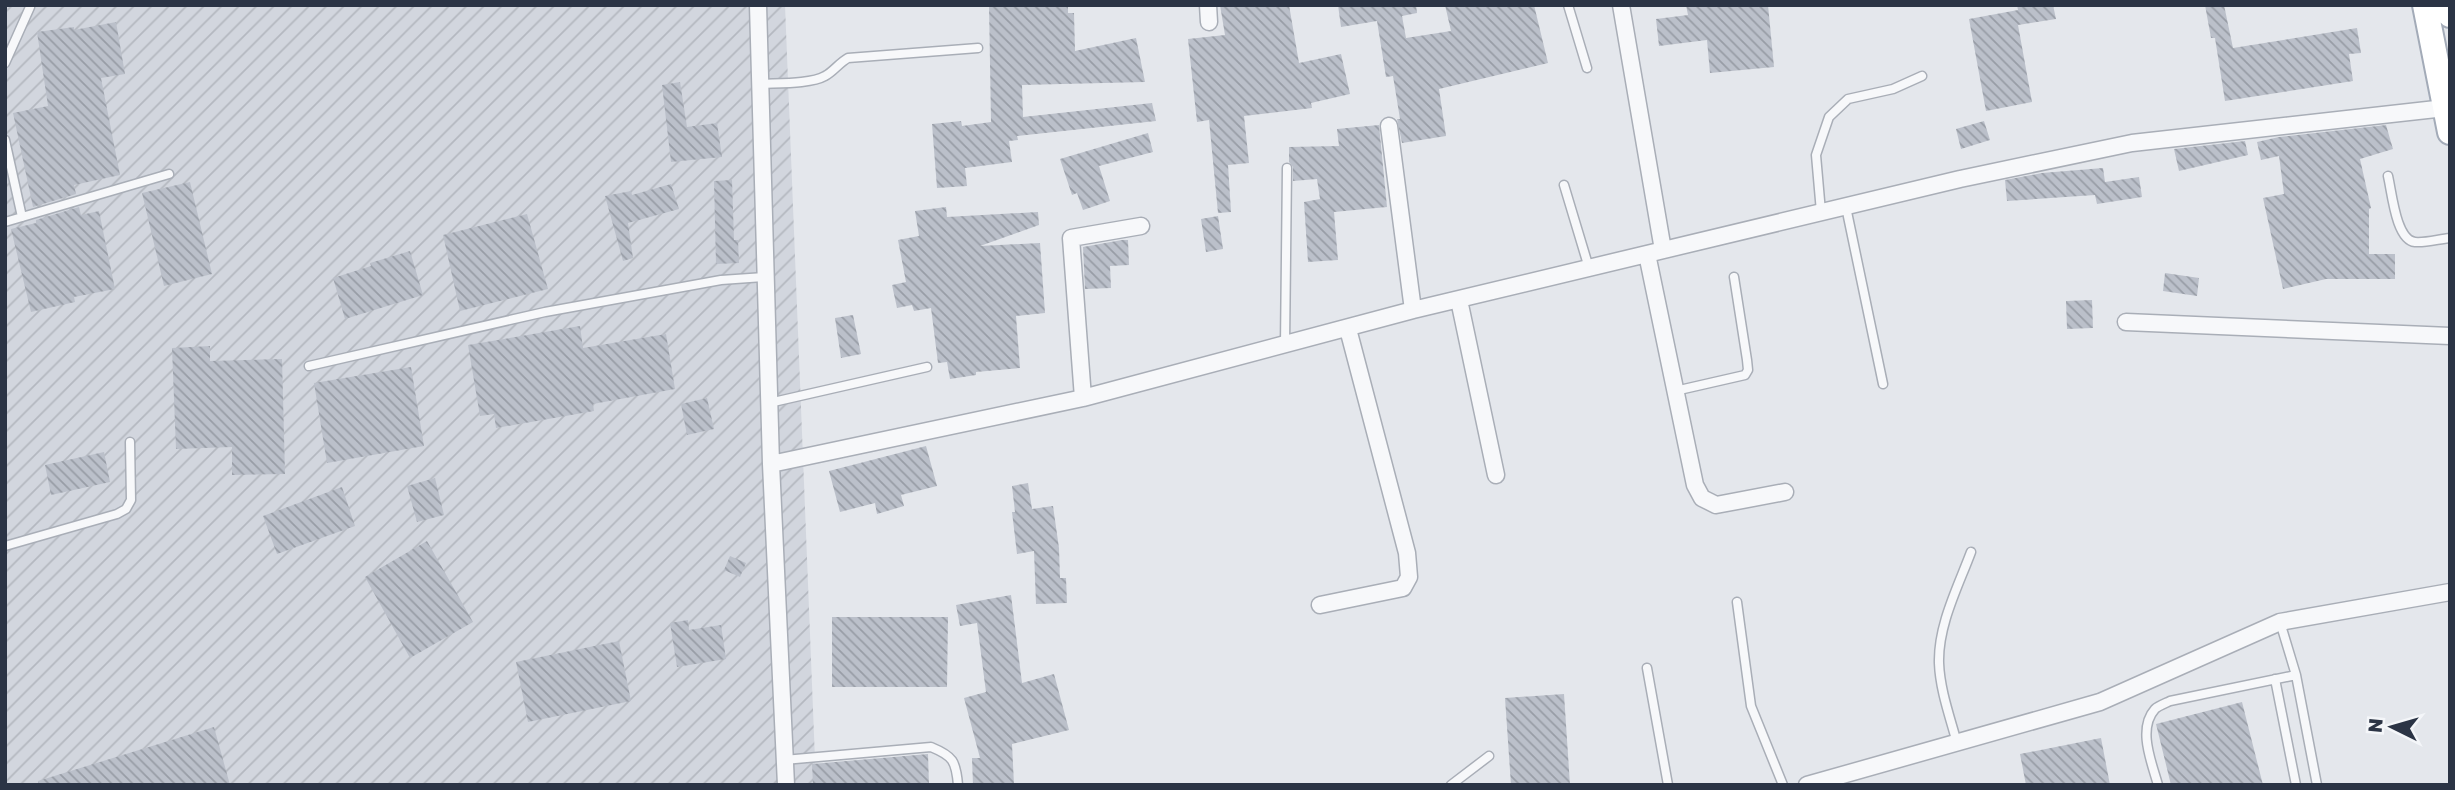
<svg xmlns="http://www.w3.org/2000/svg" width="2455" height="790" viewBox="0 0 2455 790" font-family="'Golos Text',sans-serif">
<defs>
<pattern id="industrial-furrows" width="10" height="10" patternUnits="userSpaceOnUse" patternTransform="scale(1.75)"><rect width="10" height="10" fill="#d2d6de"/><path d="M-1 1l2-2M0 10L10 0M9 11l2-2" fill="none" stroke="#b4b8c0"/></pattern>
<pattern id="building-back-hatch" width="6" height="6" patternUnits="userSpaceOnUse" patternTransform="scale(1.75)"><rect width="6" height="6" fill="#bbc0ca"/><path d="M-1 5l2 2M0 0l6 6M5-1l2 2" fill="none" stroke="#989da6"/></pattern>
</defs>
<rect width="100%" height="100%" fill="#e4e7ec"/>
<path fill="url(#industrial-furrows)" d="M5,5H785L816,785H5Z"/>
<path fill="url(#building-back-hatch)" d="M989,5H1068V13H1074L1075,51L1136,38L1145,82L1022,85L1023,117L1152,103L1156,121L1017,136L1018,140L1009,141L1012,162L965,168L967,186L937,188L932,124L961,121L962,126L991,122Z
M1220,5H1289L1299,63L1341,54L1350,94L1311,103L1312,108L1244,116L1249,163L1228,165L1231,212L1218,213L1209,120L1197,122L1188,39L1225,35Z
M1338,5H1416L1417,13L1402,16L1406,38L1451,31L1445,5H1534L1548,63L1439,89L1446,136L1402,143L1397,119H1400L1393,76L1386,77L1377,21L1341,27Z
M1686,5H1768L1774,67L1710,73L1707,40L1659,46L1656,19L1688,15Z
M2017,5H2053L2056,19L2018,25L2032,102L1986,111L1969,19L2018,10Z
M2205,5H2224L2233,48L2357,28L2361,53L2349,54L2353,81L2225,101L2215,38H2211Z
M116,22L125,74L101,78L120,175L74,185L76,194L33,207L13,113L48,106L37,32L74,27V30Z
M680,82L687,127L717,123L722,157L671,162L662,85Z
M1984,121L1990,140L1961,149L1956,129Z
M1379,125L1387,207L1334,212L1338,260L1308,262L1304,202L1320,199L1317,179L1293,181V167L1289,162V147L1339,146L1337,129Z
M2386,125L2393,149L2360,159L2371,208L2369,209V254H2395V279H2326L2283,289L2263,198L2284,194L2279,156L2261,160L2257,142L2279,137Z
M1148,133L1153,152L1099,166L1110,201L1083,210L1077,193L1072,195L1060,159Z
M2245,141L2248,155L2179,171L2174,149Z
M2103,168L2105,182L2139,177L2142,197L2097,204L2095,195L2007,201L2005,180L2042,173Z
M732,180L734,240H738L739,263L716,264L714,181Z
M190,182L212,274L164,286L142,193Z
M671,184L679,209L628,223L633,258L623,261L605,196L631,191L632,195Z
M79,207L81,215L99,211L115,289L74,297L75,302L31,312L11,229L36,223V220Z
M946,207L947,217L1038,212L1039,225L980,246L1040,243L1045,313L1016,316L1020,368L976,372V375L950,379L947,362L938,363L931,308L914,311L912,305L897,308L892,285L906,282L898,240L919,236L915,211Z
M527,214L548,289L460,311L443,235Z
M1218,216L1223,249L1206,252L1201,219Z
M1122,240H1128L1129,265L1110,266L1111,288L1085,289L1083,247Z
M410,251L423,295L345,319L333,278L371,266L370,263Z
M2165,273L2199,278L2197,296L2163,291Z
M2092,300L2093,328L2067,329L2066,301Z
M853,315L861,354L841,358L835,318Z
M580,326L583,348L666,334L675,389L593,404L594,411L496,428L494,414L480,416L468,345Z
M210,346V361L282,359L285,474L232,475V447L176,449L172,348Z
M411,367L424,446L327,463L314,383Z
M707,398L714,429L687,435L681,404Z
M926,446L937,486L901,495L904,506L877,514L875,503L840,512L829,471Z
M104,452L110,482L51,495L45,465Z
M435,478L444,515L417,522L407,486Z
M1028,483L1032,509L1053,506L1059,548L1060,578H1066L1067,603L1036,604L1034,551L1017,554L1012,512H1015L1012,486Z
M342,487L355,526L277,554L263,516Z
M427,541L473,622L410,658L365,577Z
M730,556L746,563L740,577L724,570Z
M1011,595L1022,683L1054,674L1069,730L1012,744L1014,785H973L972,758H980L964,698L986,692L977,623L960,626L956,605Z
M832,617H948L947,687H832Z
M688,620L689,630L721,625L726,659L677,667L670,623Z
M619,641L631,701L528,722L516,662Z
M1564,694L1570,785H1511L1505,698Z
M2242,702L2263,785H2171L2156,724Z
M214,727L230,785H38V781Z
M2101,738L2110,785H2026L2020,754Z
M928,754L929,785H813L812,764Z"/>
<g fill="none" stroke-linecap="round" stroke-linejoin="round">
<defs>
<path id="lane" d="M1568,5L1587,68
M5,63L30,7
M761,84C778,83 811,84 825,76C833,72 839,63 848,58L978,48
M5,140L22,217
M2388,176C2392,193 2396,240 2415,242C2426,243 2439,239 2450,238
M1564,185L1589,268
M1846,207L1883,384
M1821,212L1816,155L1829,117L1848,99L1893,89L1922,76
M5,222L169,174
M1285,345L1287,168
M309,366L545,312L721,280L765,277
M1675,391L1745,375L1748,370L1747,360L1734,277
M769,403L927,367
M5,546L117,514L126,509L131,500L130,442
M1737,602L1751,706L1783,785
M1647,668L1668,785
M2296,675L2317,785
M2275,679L2296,785
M1957,743C1950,717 1940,690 1939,663C1938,625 1958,587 1971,552
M784,760L931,747C953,756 956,761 958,785
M1451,785L1489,756
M2158,785C2152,763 2137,729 2155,709C2158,706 2166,703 2170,701L2296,675L2280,622"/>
<path id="street" d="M758,5L771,464L786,785
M1208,5L1209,22
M1621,5L1663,250
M1389,126L1413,310
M1647,254L1695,485L1702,498L1716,505L1785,492
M1459,300L1496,475
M2126,322L2450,336
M1083,398L1071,238L1141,226
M771,464L1083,398L1413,310L1960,179L2132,143L2445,108
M1320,605L1403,588L1409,577L1407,553L1348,329
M1807,785L2100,702L2280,622L2450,592"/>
<path id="primary" d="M2425,5L2450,132
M2448,5L2450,15"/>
</defs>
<use href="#lane" stroke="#a9aeb7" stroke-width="11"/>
<use href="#street" stroke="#a9aeb7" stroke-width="19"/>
<use href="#primary" stroke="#a3abb8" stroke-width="28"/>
<use href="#lane" stroke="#f7f8fa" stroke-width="8"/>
<use href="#street" stroke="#f7f8fa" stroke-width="16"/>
<use href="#primary" stroke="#fff" stroke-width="24"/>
</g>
<rect width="2455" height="790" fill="none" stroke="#2b3445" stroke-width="14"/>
<g transform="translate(2392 727) rotate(275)" stroke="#f4f6f9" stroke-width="5" paint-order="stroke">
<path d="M0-5L12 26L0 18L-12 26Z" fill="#2b3445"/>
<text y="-10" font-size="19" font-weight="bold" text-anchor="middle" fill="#2b3445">N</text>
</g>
</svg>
